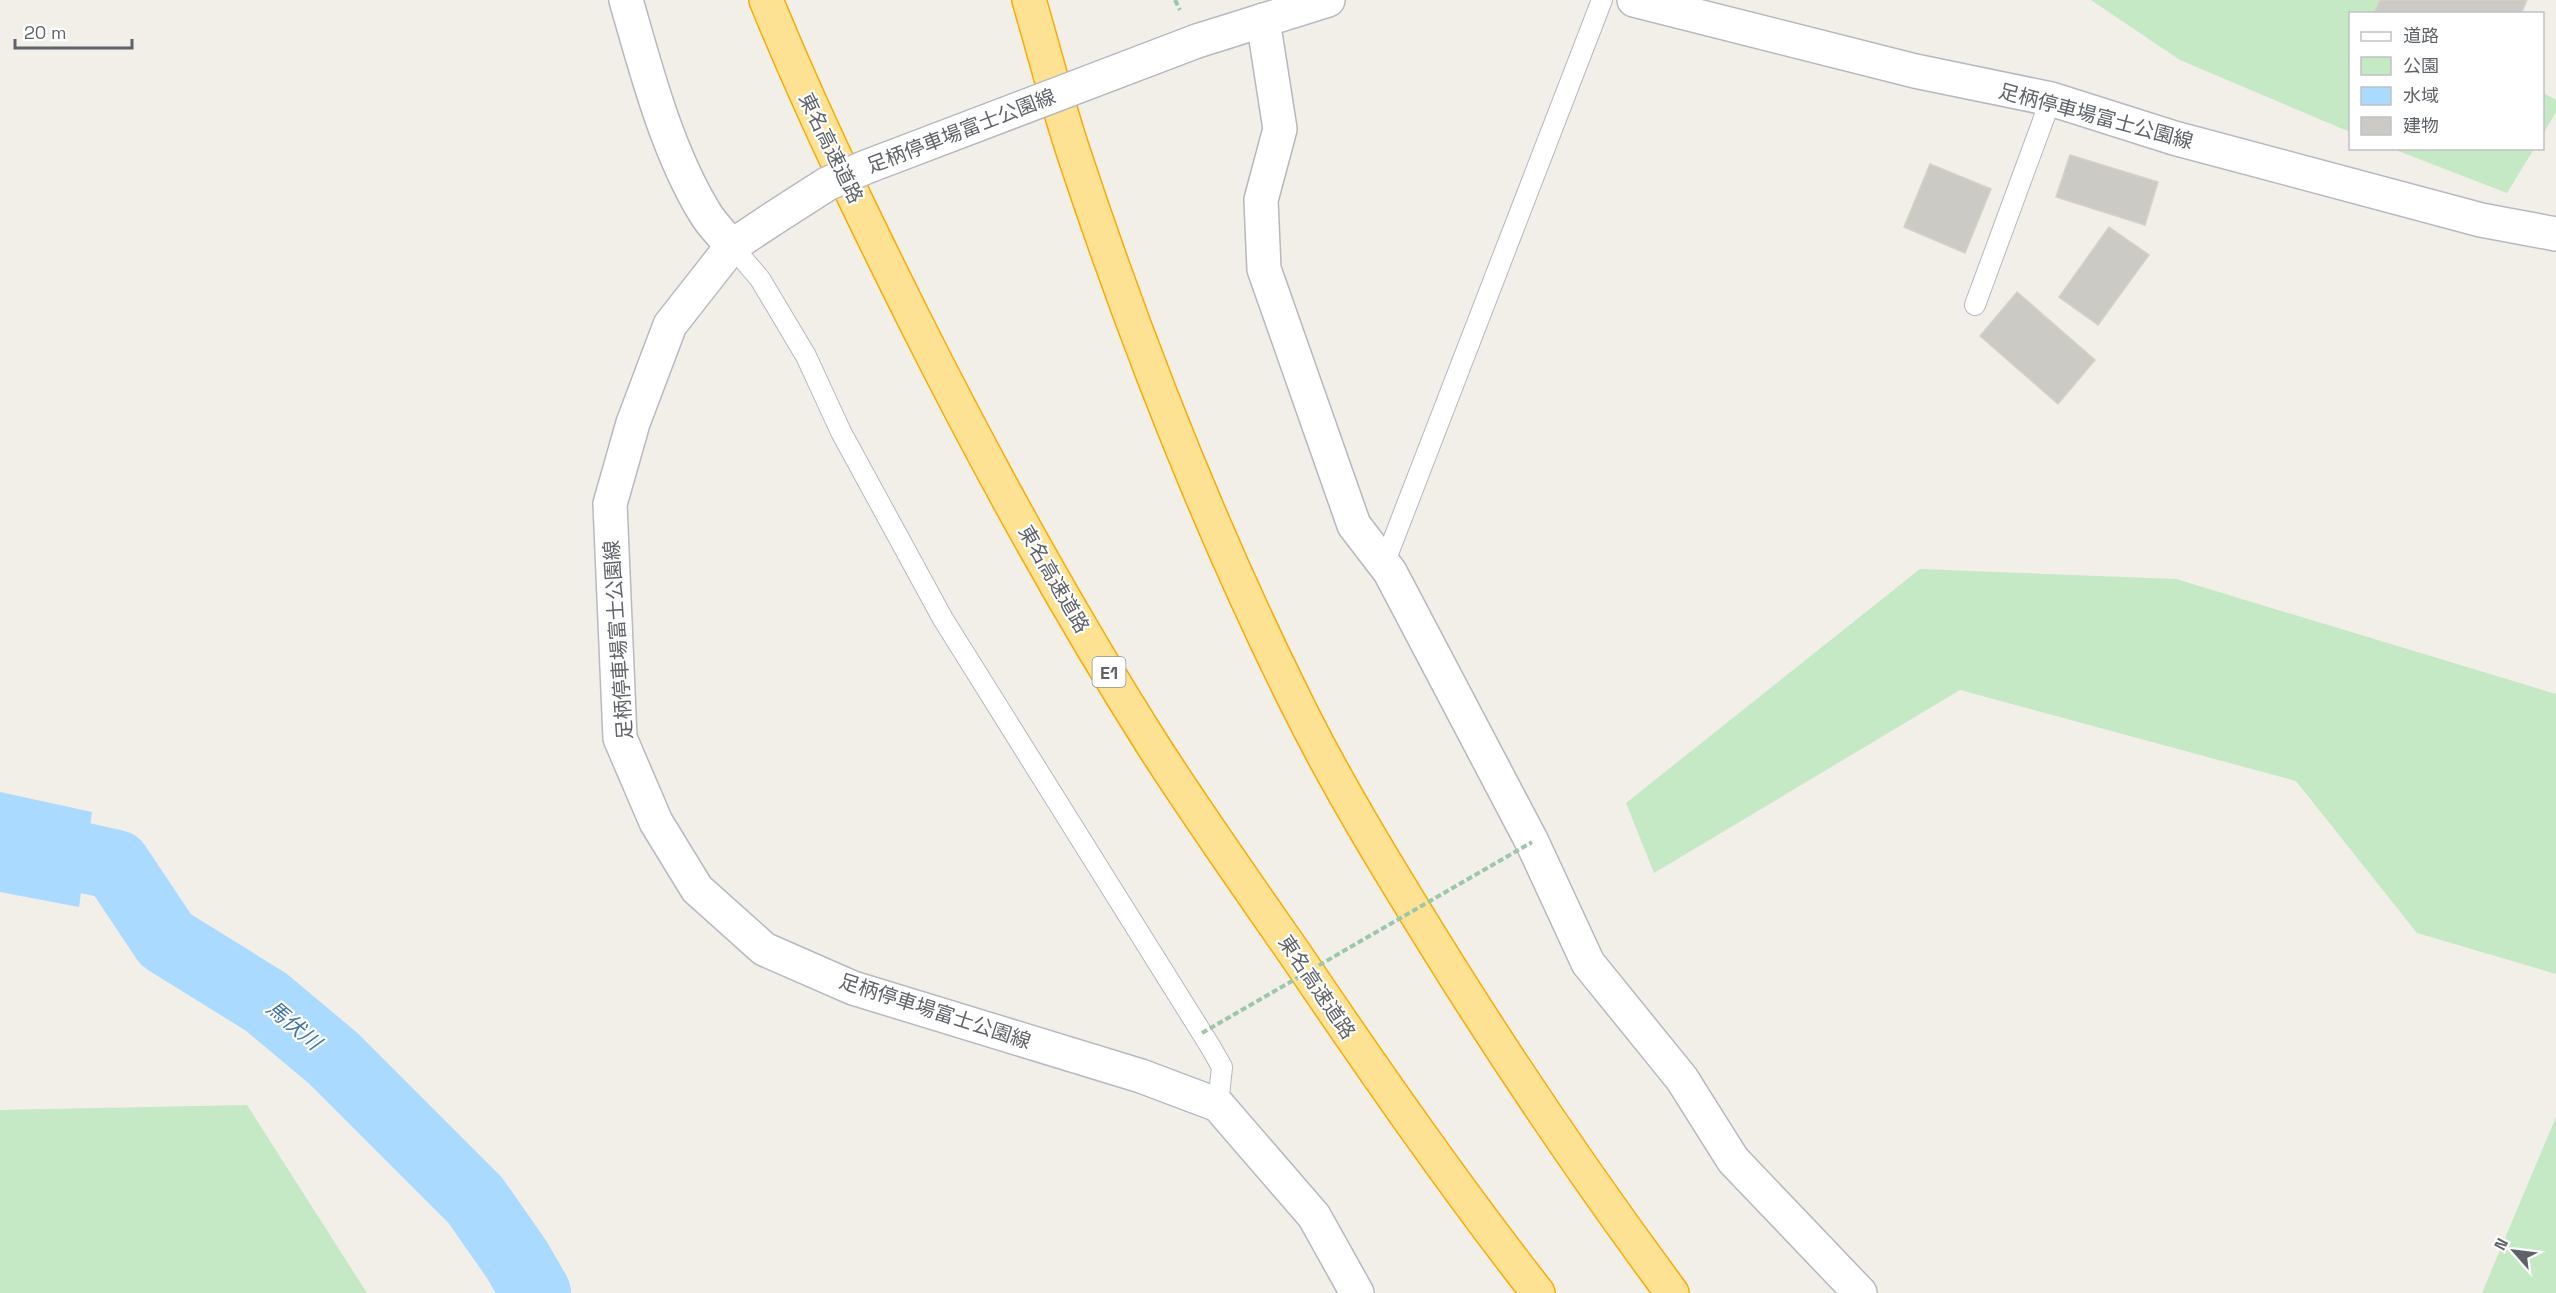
<svg xmlns="http://www.w3.org/2000/svg" width="2556" height="1293" viewBox="0 0 2556 1293" font-family="'Space Grotesk','Noto Sans JP',sans-serif">
<rect width="100%" height="100%" fill="#f1efe8"/>
<path fill="#c5e8c5" d="M2091,0H2385L2408,13L2350,14V132L2180,60Z
M2542,92L2556,100V112L2543,134Z
M2393,149L2534,148V149L2507,193Z
M1920,569L2176,579L2556,694V974L2417,933L2296,781L1960,690L1654,873L1626,803Z
M247,1105L367,1293H0V1110Z
M2556,1117V1293H2482Z"/>
<path fill="#aadaff" d="M0,792L92,812L79,907L0,892Z"/>
<g fill="none" stroke-linecap="round" stroke-linejoin="round">
<path stroke="#aadaff" stroke-width="70" d="M0,844L27,845L116,865L166,940L266,1002L334,1059L475,1200L517,1260L536,1293"/>
</g>
<path fill="#cccac5" stroke="#d6d1c6" stroke-width="1.5" d="M2380,0H2527L2521,14H2374Z
M2070,155L2158,182L2145,225L2056,197Z
M1930,164L1991,189L1965,253L1904,227Z
M2109,227L2149,255L2098,325L2059,297Z
M2017,292L2095,360L2058,404L1980,336Z"/>
<g fill="none" stroke-linecap="round" stroke-linejoin="round">
<defs>
<path id="lane" d="M732,246L760,279L806,356L841,432L943,619L1210,1046L1222,1067L1218,1105
M1975,305L2051,99
M1384,564L1602,0"/>
<path id="street" d="M626,0C646,70 667,151 705,213C712,225 723,235 732,246
M1263,20L1280,129L1261,200L1264,269L1354,525L1390,572L1532,842L1588,963L1682,1079L1733,1160L1860,1293"/>
<path id="secondary" d="M1634,0L1915,71L2051,99L2174,138L2481,220L2556,234
M1197,41L1328,0
M774,218L732,246L670,325L633,423L610,504L620,738L656,822L697,889L764,949L853,988L1141,1076L1218,1105L1314,1216L1357,1293"/>
<path id="highway" d="M766,0C811,110 863,217 916,323C989,468 1067,610 1154,747C1199,817 1247,885 1295,954C1373,1069 1452,1183 1538,1293
M1029,0C1044,51 1057,103 1074,154C1136,341 1208,525 1296,702C1336,783 1383,860 1430,936C1506,1059 1586,1177 1672,1293"/>
</defs>
<use href="#lane" stroke="#b5b8bc" stroke-width="22"/>
<use href="#street" stroke="#b5b8bc" stroke-width="36"/>
<use href="#secondary" stroke="#b6babf" stroke-width="36"/>
<use href="#highway" stroke="#f9ab00" stroke-width="36"/>
<path stroke="#9cc7a9" stroke-width="4" stroke-dasharray="6 3" stroke-linecap="butt" d="M1175,0L1180,10"/>
<use href="#lane" stroke="#fff" stroke-width="20"/>
<use href="#street" stroke="#fff" stroke-width="33"/>
<use href="#secondary" stroke="#fff" stroke-width="33"/>
<use href="#highway" stroke="#fde293" stroke-width="33"/>
<defs>
<path id="secondary-bridge" d="M774,218L827,184L866,167L1197,41"/>
</defs>
<use href="#secondary-bridge" stroke="#b6babf" stroke-width="36" stroke-linecap="butt"/>
<path stroke="#9cc7a9" stroke-width="4" stroke-dasharray="6 3" stroke-linecap="butt" d="M1202,1033L1532,842"/>
<use href="#secondary-bridge" stroke="#fff" stroke-width="33"/>
</g>
<g text-anchor="middle" dominant-baseline="central" stroke-width="4.5" stroke-linejoin="round" paint-order="stroke">
<rect fill="#fff" stroke="#8f9295" stroke-width="1.5" x="1092.5" y="657" width="33" height="30" rx="4.5"/>
<g font-size="18" font-weight="bold" fill="#5f6368">
<text x="1109" y="672">E1</text>
</g>
<g font-size="20" fill="#5f6368" stroke="#fff">
<text transform="translate(2096 116) rotate(15)">足柄停車場富士公園線</text>
<text transform="translate(961 131) rotate(-21)">足柄停車場富士公園線</text>
<text transform="translate(831 148) rotate(64)">東名高速道路</text>
<text transform="translate(1054 579) rotate(60)">東名高速道路</text>
<text transform="translate(618 640) rotate(-94)">足柄停車場富士公園線</text>
<text transform="translate(1317 987) rotate(56)">東名高速道路</text>
<text transform="translate(935 1011) rotate(18)">足柄停車場富士公園線</text>
</g>
<g font-size="21" font-style="italic" fill="#4174aa" stroke="#fff">
<text transform="translate(294 1025) rotate(40)">馬伏川</text>
</g>
</g>
<rect x="2349" y="12" width="195" height="138" fill="#ffffff" stroke="#bfc1c3" stroke-width="1.5"/>
<rect x="2361" y="32" width="30" height="9" fill="#ffffff" stroke="#bfc1c3" stroke-width="1.5"/>
<text x="2403" y="42" font-size="18" fill="#5f6368">道路</text>
<rect x="2361" y="57" width="30" height="18" fill="#c5e8c5" stroke="#bfc1c3" stroke-width="1.5"/>
<text x="2403" y="72" font-size="18" fill="#5f6368">公園</text>
<rect x="2361" y="87" width="30" height="18" fill="#aadaff" stroke="#bfc1c3" stroke-width="1.5"/>
<text x="2403" y="102" font-size="18" fill="#5f6368">水域</text>
<rect x="2361" y="117" width="30" height="18" fill="#cccac5" stroke="#bfc1c3" stroke-width="1.5"/>
<text x="2403" y="132" font-size="18" fill="#5f6368">建物</text>
<g transform="translate(2514 1251) rotate(298)" stroke="#ffffff" stroke-width="4.5" paint-order="stroke">
<path d="M0-4.5L10 22L0 15L-10 22Z" fill="#5f6368"/>
<text y="-9" font-size="16" font-weight="bold" text-anchor="middle" fill="#5f6368">N</text>
</g>
<path d="M15 39v9h117v-9" fill="none" stroke="#5f6368" stroke-width="3"/>
<text x="24" y="39" font-size="18" fill="#5f6368" stroke="#ffffff" stroke-width="4.5" paint-order="stroke">20 m</text>
</svg>
